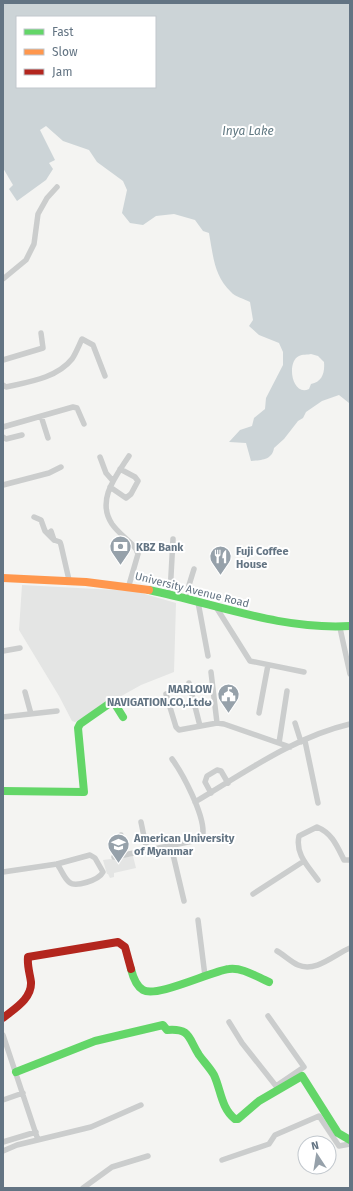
<svg xmlns="http://www.w3.org/2000/svg" width="353" height="1191" viewBox="0 0 353 1191" font-family="'Fira Sans','Noto Sans Myanmar',sans-serif">
<rect width="100%" height="100%" fill="#f4f4f2"/>
<path fill="#e4e5e4" d="M22,585L134,591L176,603L174,672L141,685L75,722L72,721L59,696L19,630Z
M133,856L136,868L114,873V877L110,878L108,874H107L103,860Z"/>
<path fill="#ccd4d7" fill-rule="evenodd" d="M3,3H350V411L349,403L339,395L322,401L306,412L303,418L298,421L284,439L274,448C272,460 262,460 251,461L246,443L229,442L240,430L252,426L254,418L265,409L266,398L283,365V352L279,343L259,335L249,326L253,320L250,302C245,299 235,297 231,292C214,276 213,255 209,233L203,231L195,220L174,214L156,216L143,225L130,223L122,213L127,190L123,181L97,162L89,150L63,141L46,126L40,130L55,160L49,163L53,169L46,180L17,201L9,189L13,185L3,168ZM17,17H155V87H17ZM311,354L318,356L324,362C325,373 322,382 311,384L309,389C292,397 286,362 299,356C302,354 308,355 311,354Z"/>
<g fill="none" stroke-linecap="round" stroke-linejoin="round">
<path stroke="#cbcdcd" stroke-width="5.5" d="M3,279L26,260L34,244L38,214L47,198L57,187
M3,360L43,348L41,333
M3,385L6,387C28,382 57,378 72,359C76,353 79,345 82,339L93,345L105,376
M41,416L48,438
M3,427L73,407L77,408L84,424
M3,437L6,439L22,435
M100,457L106,473L113,481
M3,485L49,473L61,467
M110,487L126,498L131,494L138,481L135,477L120,469
M34,517L41,520L45,531L54,540
M51,531L54,540L60,542L61,545L69,580
M129,585L138,554L136,549C129,540 119,534 112,524C96,500 116,476 129,456
M170,594L173,539
M185,598L194,569
M198,602L208,656
M216,607L250,661L304,672
M340,628L350,674
M3,651L20,648
M211,672L217,723
M189,683L200,726
M25,692L31,714
M166,694L176,727L179,730L217,723L224,724L290,747
M259,713L268,665
M3,717L57,711
M295,723L301,742
M305,741L318,803
M279,743L287,691
M211,793L205,782L207,776L217,770L221,771L228,783
M195,802C244,773 294,737 350,724
M141,822L147,851
M121,835L124,855
M171,846L184,901
M114,857L193,841L203,833C204,814 183,774 172,759
M3,872L57,864L90,855L95,858L103,872C99,880 75,888 69,882C64,878 61,869 57,864
M318,880C308,866 295,854 299,836L317,827C332,833 337,846 344,860H350
M253,894L304,861
M198,920L205,976
M277,951C284,955 291,962 298,965C316,973 335,954 350,948
M229,1022L242,1043L276,1086L304,1067L268,1016
M3,1035L38,1140
M3,1100L23,1093
M3,1142L36,1132
M3,1151L17,1145L91,1127L141,1105
M222,1160L269,1144L275,1135L319,1116L339,1146L350,1144
M83,1188L112,1167L148,1156"/>
<path stroke="#63d668" stroke-width="8" d="M149,590C217,604 279,630 350,626
M3,791L84,792L78,728L80,724L113,701L123,717
M131,969C133,977 136,986 143,990C157,998 211,971 229,969C242,967 257,977 269,982
M16,1072L95,1041L163,1025L167,1030C191,1028 188,1038 199,1055C204,1062 210,1068 214,1075C221,1090 221,1108 235,1119H238L259,1101L302,1076L338,1133L350,1140"/>
<path stroke="#ff974d" stroke-width="8" d="M3,578L86,582L149,590"/>
<path stroke="#b3261e" stroke-width="8" d="M3,1018C14,1009 32,999 31,982C30,974 27,966 28,957L118,942L125,947L131,969"/>
</g>
<defs>
<symbol id="bank-pin" viewBox="-11 -11 22 30"><path d="M0 17L-7.5 6A9.5 9.5 0 1 1 7.5 6Z" fill="#96a1aa" stroke="#fff"/><path d="M-6-4H6V4H-6ZM0-2.3a2.3 2.3 0 1 0 0 4.6a2.3 2.3 0 1 0 0-4.6Z" fill="#fff"/></symbol>
<symbol id="restaurant-pin" viewBox="-11 -11 22 30"><path d="M0 17L-7.5 6A9.5 9.5 0 1 1 7.5 6Z" fill="#96a1aa" stroke="#fff"/><path d="M-5-6h1v4h1v-4h1v4h1v-4h1v5L-1.5 .5V6h-2V.5L-5-1ZM5-6V6H3V1.5H1.5Q1.5-4 5-6Z" fill="#fff"/></symbol>
<symbol id="civic-pin" viewBox="-11 -11 22 30"><path d="M0 17L-7.5 6A9.5 9.5 0 1 1 7.5 6Z" fill="#96a1aa" stroke="#fff"/><path d="M-.6-6.5H3V-4.5H.6V-3L4-1V1h2V6H-6V1h2V-1L-.6-3ZM-1.2 2.5V6h2.4V2.5Z" fill="#fff"/></symbol>
<symbol id="university-pin" viewBox="-11 -11 22 30"><path d="M0 17L-7.5 6A9.5 9.5 0 1 1 7.5 6Z" fill="#96a1aa" stroke="#fff"/><path d="M0-5L7-2L0 1L-7-2ZM-4 1L0 2.5L4 1V4Q0 6-4 4Z" fill="#fff"/></symbol>
</defs>
<g fill-rule="evenodd">
<use href="#bank-pin" x="108" y="534" width="25" height="34"/>
<use href="#restaurant-pin" x="208" y="544" width="25" height="34"/>
<use href="#civic-pin" x="216" y="682" width="25" height="34"/>
<use href="#university-pin" x="106" y="832" width="25" height="34"/>
</g>
<g text-anchor="middle" dominant-baseline="central" stroke-width="4" stroke-linejoin="round" paint-order="stroke">
<g font-size="11" font-weight="bold" fill="#637483" stroke="#fff" text-anchor="start">
<text x="136" y="547">KBZ Bank</text>
<text x="236" y="551">Fuji Coffee<tspan x="236" dy="13">House</tspan></text>
<text x="212" y="689" text-anchor="end">MARLOW<tspan x="212" dy="13">NAVIGATION.CO,.Ltdမ</tspan></text>
<text x="134" y="838">American University<tspan x="134" dy="13">of Myanmar</tspan></text>
</g>
<g font-size="11" fill="#637483" stroke="#fff">
<text transform="translate(192 590) rotate(14)">University Avenue Road</text>
</g>
<g font-size="12" font-style="italic" fill="#5f7780" stroke="#fff">
<text x="248" y="131">Inya Lake</text>
</g>
</g>
<rect width="353" height="1191" fill="none" stroke="#637483" stroke-width="8"/>
<rect x="16" y="16" width="140" height="72" fill="#ffffff" stroke="#c1c7cd"/>
<rect x="24" y="29" width="20" height="6" fill="#63d668" stroke="#c1c7cd"/>
<text x="52" y="36" font-size="12" fill="#637483">Fast</text>
<rect x="24" y="49" width="20" height="6" fill="#ff974d" stroke="#c1c7cd"/>
<text x="52" y="56" font-size="12" fill="#637483">Slow</text>
<rect x="24" y="69" width="20" height="6" fill="#b3261e" stroke="#c1c7cd"/>
<text x="52" y="76" font-size="12" fill="#637483">Jam</text>
<g transform="translate(317 1155) rotate(348)"><circle r="19" fill="#ffffff" stroke="#c1c7cd"/>
<path d="M0-3L7 15L0 10L-7 15Z" fill="#96a1aa"/>
<text y="-6" font-size="11" font-weight="bold" text-anchor="middle" fill="#637483">N</text>
</g>
</svg>
